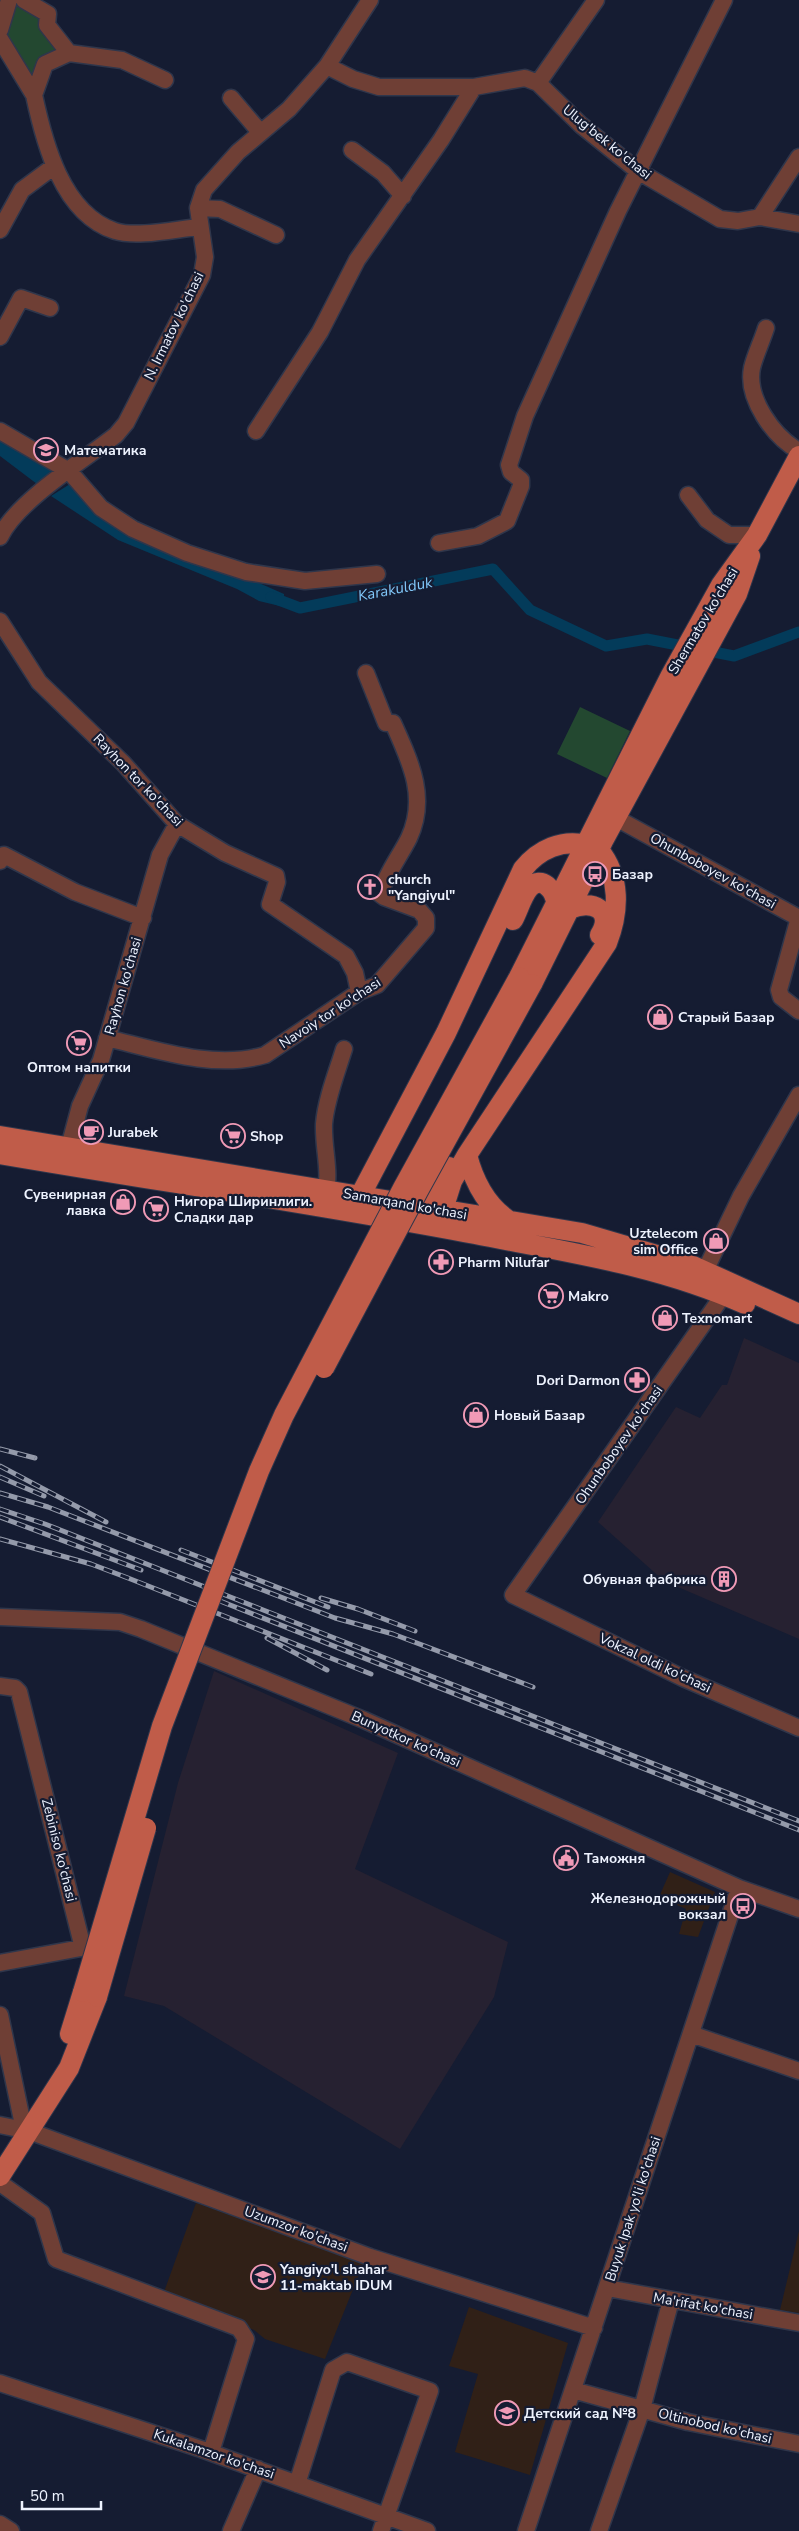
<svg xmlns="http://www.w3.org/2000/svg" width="799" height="2531" viewBox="0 0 799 2531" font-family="'Nunito Sans',sans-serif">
<rect width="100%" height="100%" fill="#151c32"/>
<path fill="#262131" d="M744,1338L799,1363V1639L664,1581L598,1522L676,1407L700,1418L722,1385H727Z
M214,1671L398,1753L355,1869L508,1942L494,1997L400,2149L164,2006L124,1996L178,1783Z"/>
<path fill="#302017" d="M670,1872L715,1892L698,1937L679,1934L686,1909L659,1897Z
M196,2203L364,2262L325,2359L265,2339L254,2330L164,2292Z
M799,2231V2313L780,2310Z
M469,2307L568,2343L530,2475L455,2452L478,2374L449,2366Z"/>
<path fill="#234830" d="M15,1L43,17L61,51L31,83L4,35Z
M580,707L630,731L607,778L557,754Z"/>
<path fill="#033b5a" d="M0,437L53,472L37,484L0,456Z
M70,484L99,512L284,594V607L259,601L237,589L118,540L51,496Z"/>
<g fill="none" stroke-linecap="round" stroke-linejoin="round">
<path stroke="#033b5a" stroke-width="11" d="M271,597L300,608L493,569L530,610L606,646L647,639L734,656L799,632"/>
<defs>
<path id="minor" d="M0,30L9,0
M0,39L34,95L45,64L69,53L47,25L48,14L24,0
M69,53L122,60L165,80
M327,66L353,79L379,87H474L525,78L538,83L581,125L638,171L720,219L738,221L760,217L799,224
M538,83L596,0
M34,95C44,142 62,214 115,231C137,238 176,229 199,227
M231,98L260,132
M352,150L383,173L403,196
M198,208L220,209L276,235
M760,217L799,157
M0,230L22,190L53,167
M766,328C762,341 755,355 752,368C746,399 774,437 799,451
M0,337L21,298L50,308
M0,431L69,471L101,508L133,529L187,553L246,572L305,581L377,574
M256,431L320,332L357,260L441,140L474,87
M688,495L707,520L729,535H757
M0,537C17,501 84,460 116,435L126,423L202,275L205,257L198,208L204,190L238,152L289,109L327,66L370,0
M439,543L478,536L507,521L521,486V480L511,472L509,465L525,416L618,211L724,0
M0,621L39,682L123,763L177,824L225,853L276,876L277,882L270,904L346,956L355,973L359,992
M616,818L797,917L798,921L779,990L781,997L799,1011
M0,861L4,855L75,892L143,918
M107,1038C157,1050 214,1070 265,1055L359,992L377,985L426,928V918L419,910L384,897L380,894C386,874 400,856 409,838C428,797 410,761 393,723H386L366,673
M69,1147L80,1106L101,1060L160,855L177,824
M324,1200C332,1172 323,1151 324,1124C326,1099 337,1072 344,1049
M705,1271L741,1196L799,1095
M724,1294L513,1595L683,1678L799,1728
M0,1617L120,1622L141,1629L364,1720L739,1888L799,1909
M0,1686L15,1688L19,1692L82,1944L81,1948L0,1963
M0,2015L22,2120L29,2131
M691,2034L799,2071
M0,2125L29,2131L370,2257L594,2328
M0,2183L42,2213L56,2259L239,2328L246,2339L211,2452
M607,2288L799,2323
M0,2383L201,2449L427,2531
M573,2390L688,2422L799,2444
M297,2484L333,2370L347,2362L430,2391L381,2531
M0,2524L11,2531
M231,2531L258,2469
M526,2531L739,1888
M599,2531L642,2409L671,2300"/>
<path id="major" d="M570,909C592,899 615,910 600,935
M513,920C518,911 522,896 529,888C542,874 555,891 556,903
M519,977L671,675L721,585L757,535L799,456
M532,984L603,841L737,594L750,556
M0,1136L582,1233L691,1265L799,1314
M0,1154C158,1181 317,1204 475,1234C566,1252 659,1265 745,1304
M467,1155C474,1182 487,1207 511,1222
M358,1208L360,1196L446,1033L523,869C539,849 562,839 587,845
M421,1220L432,1193L449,1167
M439,1222L452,1181L467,1155L607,943C619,912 621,877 599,850
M70,2034L83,1992
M0,2176L69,2068L97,1997"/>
</defs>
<use href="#minor" stroke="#2f364b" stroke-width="19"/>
<use href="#major" stroke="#2f364b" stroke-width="22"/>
<use href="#minor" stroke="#6f3f35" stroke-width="16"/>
<use href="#major" stroke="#c05c49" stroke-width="20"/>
<defs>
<path id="rail" d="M0,1449L35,1458
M0,1466L106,1522
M0,1477L44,1496
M0,1493L48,1507L335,1618L393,1634L533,1687
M0,1509L45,1524L799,1821
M0,1517L141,1570
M0,1539L91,1564L128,1578L371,1674
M181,1550L328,1607
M321,1598L358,1609L415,1631
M220,1601L799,1830
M267,1638L327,1670"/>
</defs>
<use href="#rail" stroke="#949aaa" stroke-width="5"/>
<use href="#rail" stroke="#151c32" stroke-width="3" stroke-dasharray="9" stroke-linecap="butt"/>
<defs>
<path id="major-bridge" d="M324,1368L418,1191L532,984
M83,1992L162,1726L259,1471L284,1415L403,1188L519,977
M97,1997L146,1828"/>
</defs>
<use href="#major-bridge" stroke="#2f364b" stroke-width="22" stroke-linecap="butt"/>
<use href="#major-bridge" stroke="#c05c49" stroke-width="20"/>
</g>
<defs>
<symbol id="school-ring" viewBox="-11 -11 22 22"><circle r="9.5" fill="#151c32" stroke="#f09ab6" stroke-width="1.5"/><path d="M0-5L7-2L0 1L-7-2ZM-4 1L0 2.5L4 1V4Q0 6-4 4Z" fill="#f09ab6"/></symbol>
<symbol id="bus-ring" viewBox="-11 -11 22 22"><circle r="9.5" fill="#151c32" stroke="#f09ab6" stroke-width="1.5"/><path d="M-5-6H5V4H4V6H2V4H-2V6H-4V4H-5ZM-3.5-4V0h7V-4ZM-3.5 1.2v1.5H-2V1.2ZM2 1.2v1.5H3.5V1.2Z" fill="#f09ab6"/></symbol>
<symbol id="church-ring" viewBox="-11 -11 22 22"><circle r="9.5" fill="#151c32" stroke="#f09ab6" stroke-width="1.5"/><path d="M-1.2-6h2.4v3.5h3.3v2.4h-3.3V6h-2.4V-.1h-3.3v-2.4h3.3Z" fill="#f09ab6"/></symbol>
<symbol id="shop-ring" viewBox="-11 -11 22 22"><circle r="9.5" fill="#151c32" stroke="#f09ab6" stroke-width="1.5"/><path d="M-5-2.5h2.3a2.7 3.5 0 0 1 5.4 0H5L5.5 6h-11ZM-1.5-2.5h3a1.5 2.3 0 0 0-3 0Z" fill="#f09ab6"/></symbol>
<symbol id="supermarket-ring" viewBox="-11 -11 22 22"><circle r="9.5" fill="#151c32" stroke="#f09ab6" stroke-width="1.5"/><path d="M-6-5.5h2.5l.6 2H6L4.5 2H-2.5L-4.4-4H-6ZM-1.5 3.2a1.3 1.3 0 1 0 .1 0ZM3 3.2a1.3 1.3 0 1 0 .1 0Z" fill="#f09ab6"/></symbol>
<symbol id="cafe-ring" viewBox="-11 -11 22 22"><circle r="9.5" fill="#151c32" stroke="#f09ab6" stroke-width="1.5"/><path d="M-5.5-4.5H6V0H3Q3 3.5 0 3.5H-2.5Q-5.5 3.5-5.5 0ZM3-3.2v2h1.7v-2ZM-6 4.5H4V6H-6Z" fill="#f09ab6"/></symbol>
<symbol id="pharmacy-ring" viewBox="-11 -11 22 22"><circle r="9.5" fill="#151c32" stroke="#f09ab6" stroke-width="1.5"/><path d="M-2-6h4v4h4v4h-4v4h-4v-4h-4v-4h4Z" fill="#f09ab6"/></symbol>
<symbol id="building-ring" viewBox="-11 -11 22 22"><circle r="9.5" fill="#151c32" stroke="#f09ab6" stroke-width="1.5"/><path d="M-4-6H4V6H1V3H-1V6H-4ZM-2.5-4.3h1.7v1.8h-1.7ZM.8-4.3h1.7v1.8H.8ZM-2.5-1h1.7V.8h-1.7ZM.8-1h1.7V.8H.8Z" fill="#f09ab6"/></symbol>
<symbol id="civic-ring" viewBox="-11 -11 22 22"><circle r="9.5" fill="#151c32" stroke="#f09ab6" stroke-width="1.5"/><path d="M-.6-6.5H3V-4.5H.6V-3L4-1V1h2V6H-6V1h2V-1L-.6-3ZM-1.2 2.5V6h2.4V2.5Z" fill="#f09ab6"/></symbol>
</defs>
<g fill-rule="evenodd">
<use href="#school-ring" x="32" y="436" width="28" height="28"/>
<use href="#bus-ring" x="581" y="860" width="28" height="28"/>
<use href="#church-ring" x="356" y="873" width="28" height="28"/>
<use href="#shop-ring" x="646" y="1003" width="28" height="28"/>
<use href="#supermarket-ring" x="65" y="1029" width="28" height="28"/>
<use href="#cafe-ring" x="77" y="1118" width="28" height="28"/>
<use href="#supermarket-ring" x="219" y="1122" width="28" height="28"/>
<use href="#shop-ring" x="109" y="1188" width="28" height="28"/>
<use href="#supermarket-ring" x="142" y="1195" width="28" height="28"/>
<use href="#shop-ring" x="702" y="1227" width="28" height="28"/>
<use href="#pharmacy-ring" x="427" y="1248" width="28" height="28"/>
<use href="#supermarket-ring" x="537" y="1282" width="28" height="28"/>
<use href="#shop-ring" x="651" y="1304" width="28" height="28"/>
<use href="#pharmacy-ring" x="623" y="1366" width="28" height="28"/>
<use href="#shop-ring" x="462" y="1401" width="28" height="28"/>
<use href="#building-ring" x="710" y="1565" width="28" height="28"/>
<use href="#civic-ring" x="552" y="1844" width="28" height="28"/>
<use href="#bus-ring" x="729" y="1892" width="28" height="28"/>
<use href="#school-ring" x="249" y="2263" width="28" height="28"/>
<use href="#school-ring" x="493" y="2399" width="28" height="28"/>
</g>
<g text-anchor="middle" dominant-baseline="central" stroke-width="4.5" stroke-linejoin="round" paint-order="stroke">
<g font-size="14" fill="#eef3ff" stroke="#151c32">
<text transform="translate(607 142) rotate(39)">Ulug'bek ko'chasi</text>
<text transform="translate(174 326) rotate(-64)">N. Irmatov ko'chasi</text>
<text transform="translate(703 621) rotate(-59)">Shermatov ko'chasi</text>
<text transform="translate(138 780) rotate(46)">Rayhon tor ko'chasi</text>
<text transform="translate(713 871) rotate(29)">Ohunboboyev ko'chasi</text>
<text transform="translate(123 986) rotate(-74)">Rayhon ko'chasi</text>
<text transform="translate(330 1013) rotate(-33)">Navoiy tor ko'chasi</text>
<text transform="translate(405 1204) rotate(10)">Samarqand ko'chasi</text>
<text transform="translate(619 1445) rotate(-55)">Ohunboboyev ko'chasi</text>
<text transform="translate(655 1663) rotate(25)">Vokzal oldi ko'chasi</text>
<text transform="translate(406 1739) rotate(24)">Bunyotkor ko'chasi</text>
<text transform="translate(59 1850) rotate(76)">Zebiniso ko'chasi</text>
<text transform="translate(633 2209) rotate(-72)">Buyuk Ipak yo'li ko'chasi</text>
<text transform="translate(296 2229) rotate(20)">Uzumzor ko'chasi</text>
<text transform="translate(703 2306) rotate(10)">Ma'rifat ko'chasi</text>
<text transform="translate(715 2426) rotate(13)">Oltinobod ko'chasi</text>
<text transform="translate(214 2454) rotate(19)">Kukalamzor ko'chasi</text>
</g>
<g font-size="14" font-weight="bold" fill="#eef3ff" stroke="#151c32" text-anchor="start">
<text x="64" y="450">Математика</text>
<text x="612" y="874">Базар</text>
<text x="388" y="879">church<tspan x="388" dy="16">"Yangiyul"</tspan></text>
<text x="678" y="1017">Cтарый Базар</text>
<text x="79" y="1067" text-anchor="middle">Оптом напитки</text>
<text x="108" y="1132">Jurabek</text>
<text x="250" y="1136">Shop</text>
<text x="106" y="1194" text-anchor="end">Сувенирная<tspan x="106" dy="16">лавка</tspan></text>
<text x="174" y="1201">Нигора Ширинлиги.<tspan x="174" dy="16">Сладки дар</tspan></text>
<text x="698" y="1233" text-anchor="end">Uztelecom<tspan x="698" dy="16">sim Office</tspan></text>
<text x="458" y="1262">Pharm Nilufar</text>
<text x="568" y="1296">Makro</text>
<text x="682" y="1318">Texnomart</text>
<text x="620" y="1380" text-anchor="end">Dori Darmon</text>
<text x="494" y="1415">Новый Базар</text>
<text x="706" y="1579" text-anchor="end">Обувная фабрика</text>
<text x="584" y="1858">Таможня</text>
<text x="726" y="1898" text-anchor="end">Железнодорожный<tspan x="726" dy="16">вокзал</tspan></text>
<text x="280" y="2269">Yangiyo'l shahar<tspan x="280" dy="16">11-maktab IDUM</tspan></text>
<text x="524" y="2413">Детский сад №8</text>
</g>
<g font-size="15" font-style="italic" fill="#82c8fa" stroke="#151c32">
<text transform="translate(395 589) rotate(-11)">Karakulduk</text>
</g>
</g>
<path d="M22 2501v8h79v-8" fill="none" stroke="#eef3ff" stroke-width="2.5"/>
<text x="30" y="2501" font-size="15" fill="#eef3ff" stroke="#151c32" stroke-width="4" paint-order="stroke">50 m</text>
</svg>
